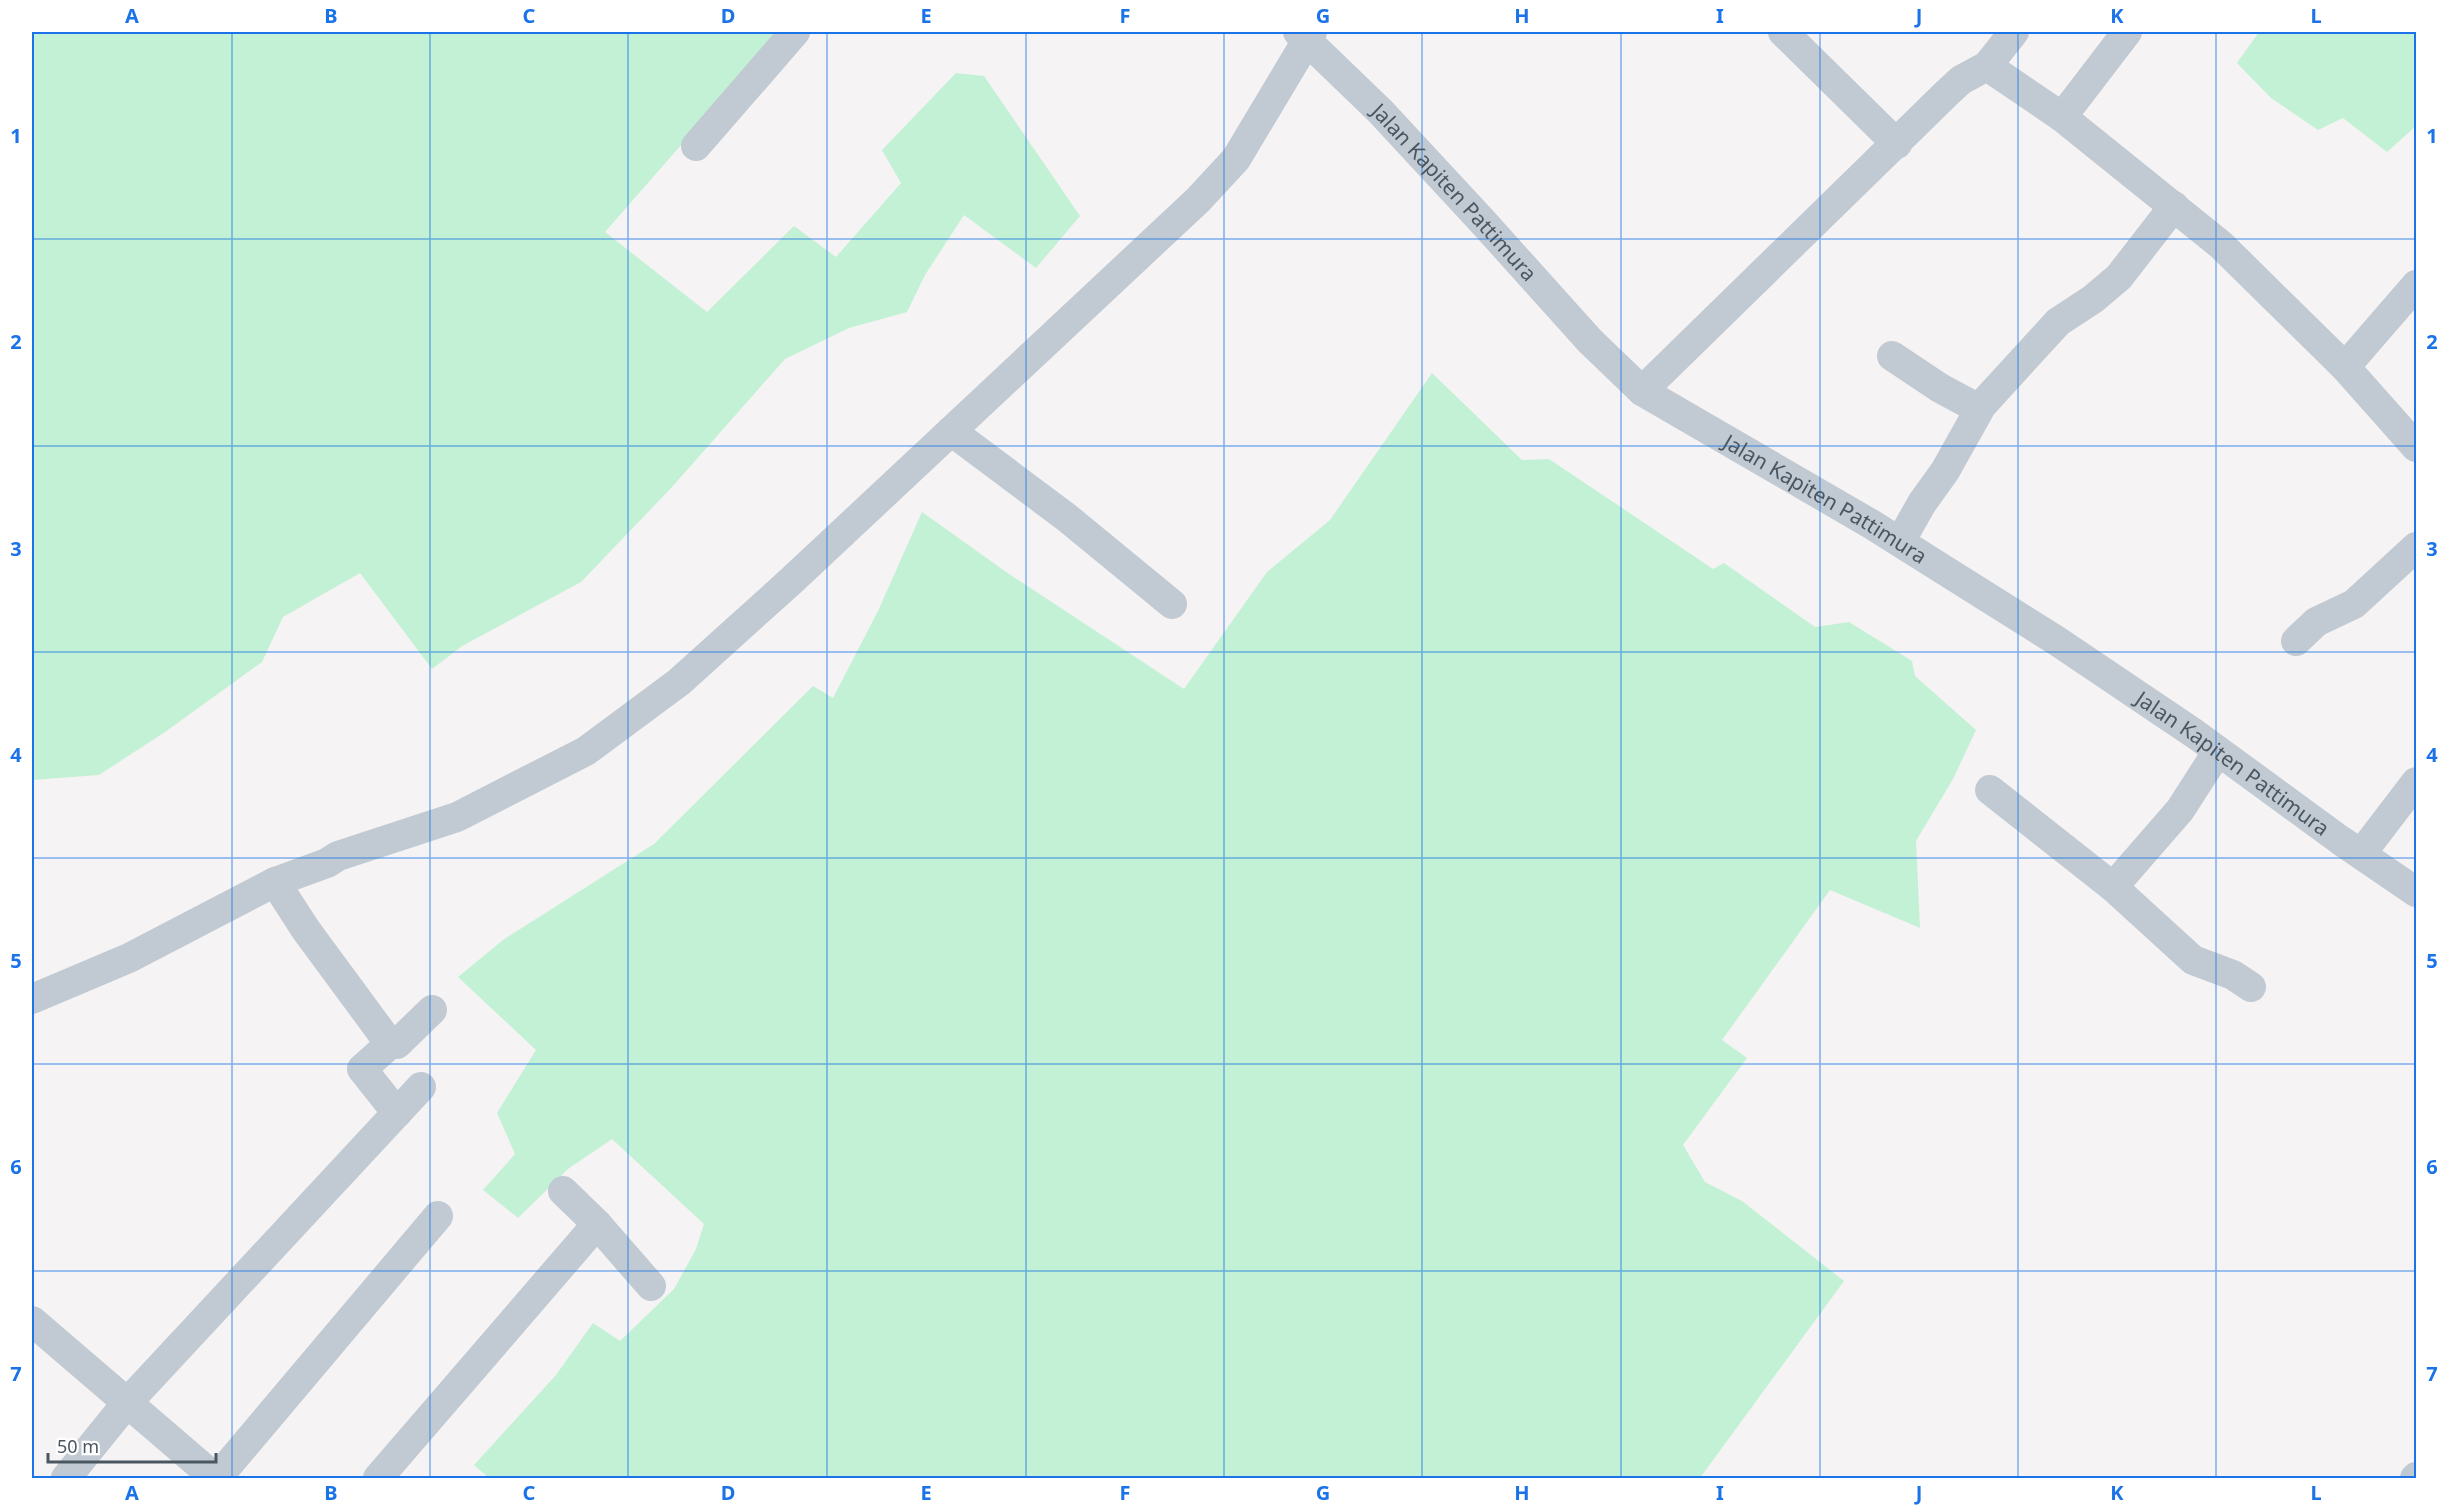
<svg xmlns="http://www.w3.org/2000/svg" width="2448" height="1510" viewBox="0 0 2448 1510" font-family="'Noto Sans',sans-serif">
<rect width="100%" height="100%" fill="#f5f3f3"/>
<path fill="#c3f1d5" d="M32,32H780L605,232L707,312L794,226L836,257L901,183L882,150L956,73L984,76L1080,216L1036,268L964,215L925,275L907,312L849,328L785,359L672,487L581,582L462,646L432,669L360,573L283,617L262,662L165,732L99,775L32,780Z
M2259,32H2416V126L2387,152L2343,118L2318,130L2271,98L2237,63Z
M1432,373L1522,460L1549,459L1713,569L1724,563L1815,627L1849,622L1912,661L1915,676L1976,730L1953,779L1916,841L1920,928L1830,890L1722,1040L1747,1058L1683,1145L1705,1182L1742,1201L1844,1281L1700,1478H489L474,1465L556,1375L593,1323L620,1341L674,1289L696,1249L704,1224L612,1139L568,1169L518,1218L483,1190L515,1154L497,1113L536,1050L458,977L503,940L654,844L813,686L833,698L878,611L922,512L1009,574L1184,689L1267,572L1330,520Z"/>
<g fill="none" stroke-linecap="round" stroke-linejoin="round">
<g stroke="#c1cad2" stroke-width="30">
<path id="s1" d="M1298,32L1380,111L1483,222L1590,341L1642,391L1871,524L2057,641L2195,734L2340,840L2416,892"/>
<path d="M1783,32L1897,144"/>
<path d="M1987,66L2014,32"/>
<path d="M2062,117L2127,32"/>
<path d="M696,146L795,32"/>
<path d="M1892,356L1940,388L1979,409"/>
<path d="M2345,367L2416,285"/>
<path d="M1642,391L1948,92L1961,80L1987,66L2062,117L2221,245L2345,367L2416,447"/>
<path d="M951,431L1066,517L1172,604"/>
<path d="M1900,542L1922,503L1945,471L1982,405L2058,322L2093,299L2119,277L2174,206"/>
<path d="M2296,641L2316,622L2354,604L2416,547"/>
<path d="M1990,790L2113,887L2193,960L2233,975L2251,987"/>
<path d="M2361,854L2416,782"/>
<path d="M275,882L306,930L390,1044H397L432,1010"/>
<path d="M2113,887L2180,810L2218,751"/>
<path d="M32,999L129,958L275,882L327,863L338,856L457,817L586,751L679,682L791,581L1198,200L1236,159L1312,32"/>
<path d="M390,1044L362,1069L397,1113"/>
<path d="M563,1191L597,1224L651,1286"/>
<path d="M32,1321L215,1478"/>
<path d="M66,1478L126,1404L421,1087"/>
<path d="M217,1478L438,1216"/>
<path d="M378,1478L597,1224"/>
<path d="M2415,1478L2416,1477"/>
</g>
</g>
<path fill="none" stroke="#1a73e8" stroke-width="1.5" stroke-opacity="0.55" d="M232,32V1478M430,32V1478M628,32V1478M827,32V1478M1026,32V1478M1224,32V1478M1422,32V1478M1621,32V1478M1820,32V1478M2018,32V1478M2216,32V1478M32,239H2416M32,446H2416M32,652H2416M32,858H2416M32,1064H2416M32,1271H2416"/>
<g text-anchor="middle" dominant-baseline="central" stroke-width="6" stroke-linejoin="round" paint-order="stroke">
<g font-size="21" fill="#4a5661" stroke="#fff">
<text stroke="none"><textPath href="#s1" startOffset="224">Jalan Kapiten Pattimura</textPath></text>
<text stroke="none"><textPath href="#s1" startOffset="710">Jalan Kapiten Pattimura</textPath></text>
<text stroke="none"><textPath href="#s1" startOffset="1196">Jalan Kapiten Pattimura</textPath></text>
</g>
</g>
<rect width="2448" height="1510" fill="none" stroke="#ffffff" stroke-width="66"/>
<path d="M48 1453v9h168v-9" fill="none" stroke="#4a5661" stroke-width="3"/>
<text x="57" y="1453" font-size="18" fill="#4a5661" stroke="#ffffff" stroke-width="4.5" paint-order="stroke">50 m</text>
<rect x="33" y="33" width="2382" height="1444" fill="none" stroke="#1a73e8" stroke-width="2"/>
<g font-size="20" text-anchor="middle" font-weight="bold" fill="#1a73e8">
<text x="132" y="23">A</text>
<text x="331" y="23">B</text>
<text x="529" y="23">C</text>
<text x="728" y="23">D</text>
<text x="926" y="23">E</text>
<text x="1125" y="23">F</text>
<text x="1323" y="23">G</text>
<text x="1522" y="23">H</text>
<text x="1720" y="23">I</text>
<text x="1919" y="23">J</text>
<text x="2117" y="23">K</text>
<text x="2316" y="23">L</text>
<text x="16" y="143">1</text>
<text x="2432" y="143">1</text>
<text x="16" y="349">2</text>
<text x="2432" y="349">2</text>
<text x="16" y="556">3</text>
<text x="2432" y="556">3</text>
<text x="16" y="762">4</text>
<text x="2432" y="762">4</text>
<text x="16" y="968">5</text>
<text x="2432" y="968">5</text>
<text x="16" y="1174">6</text>
<text x="2432" y="1174">6</text>
<text x="16" y="1381">7</text>
<text x="2432" y="1381">7</text>
<text x="132" y="1500">A</text>
<text x="331" y="1500">B</text>
<text x="529" y="1500">C</text>
<text x="728" y="1500">D</text>
<text x="926" y="1500">E</text>
<text x="1125" y="1500">F</text>
<text x="1323" y="1500">G</text>
<text x="1522" y="1500">H</text>
<text x="1720" y="1500">I</text>
<text x="1919" y="1500">J</text>
<text x="2117" y="1500">K</text>
<text x="2316" y="1500">L</text>
</g>
</svg>
